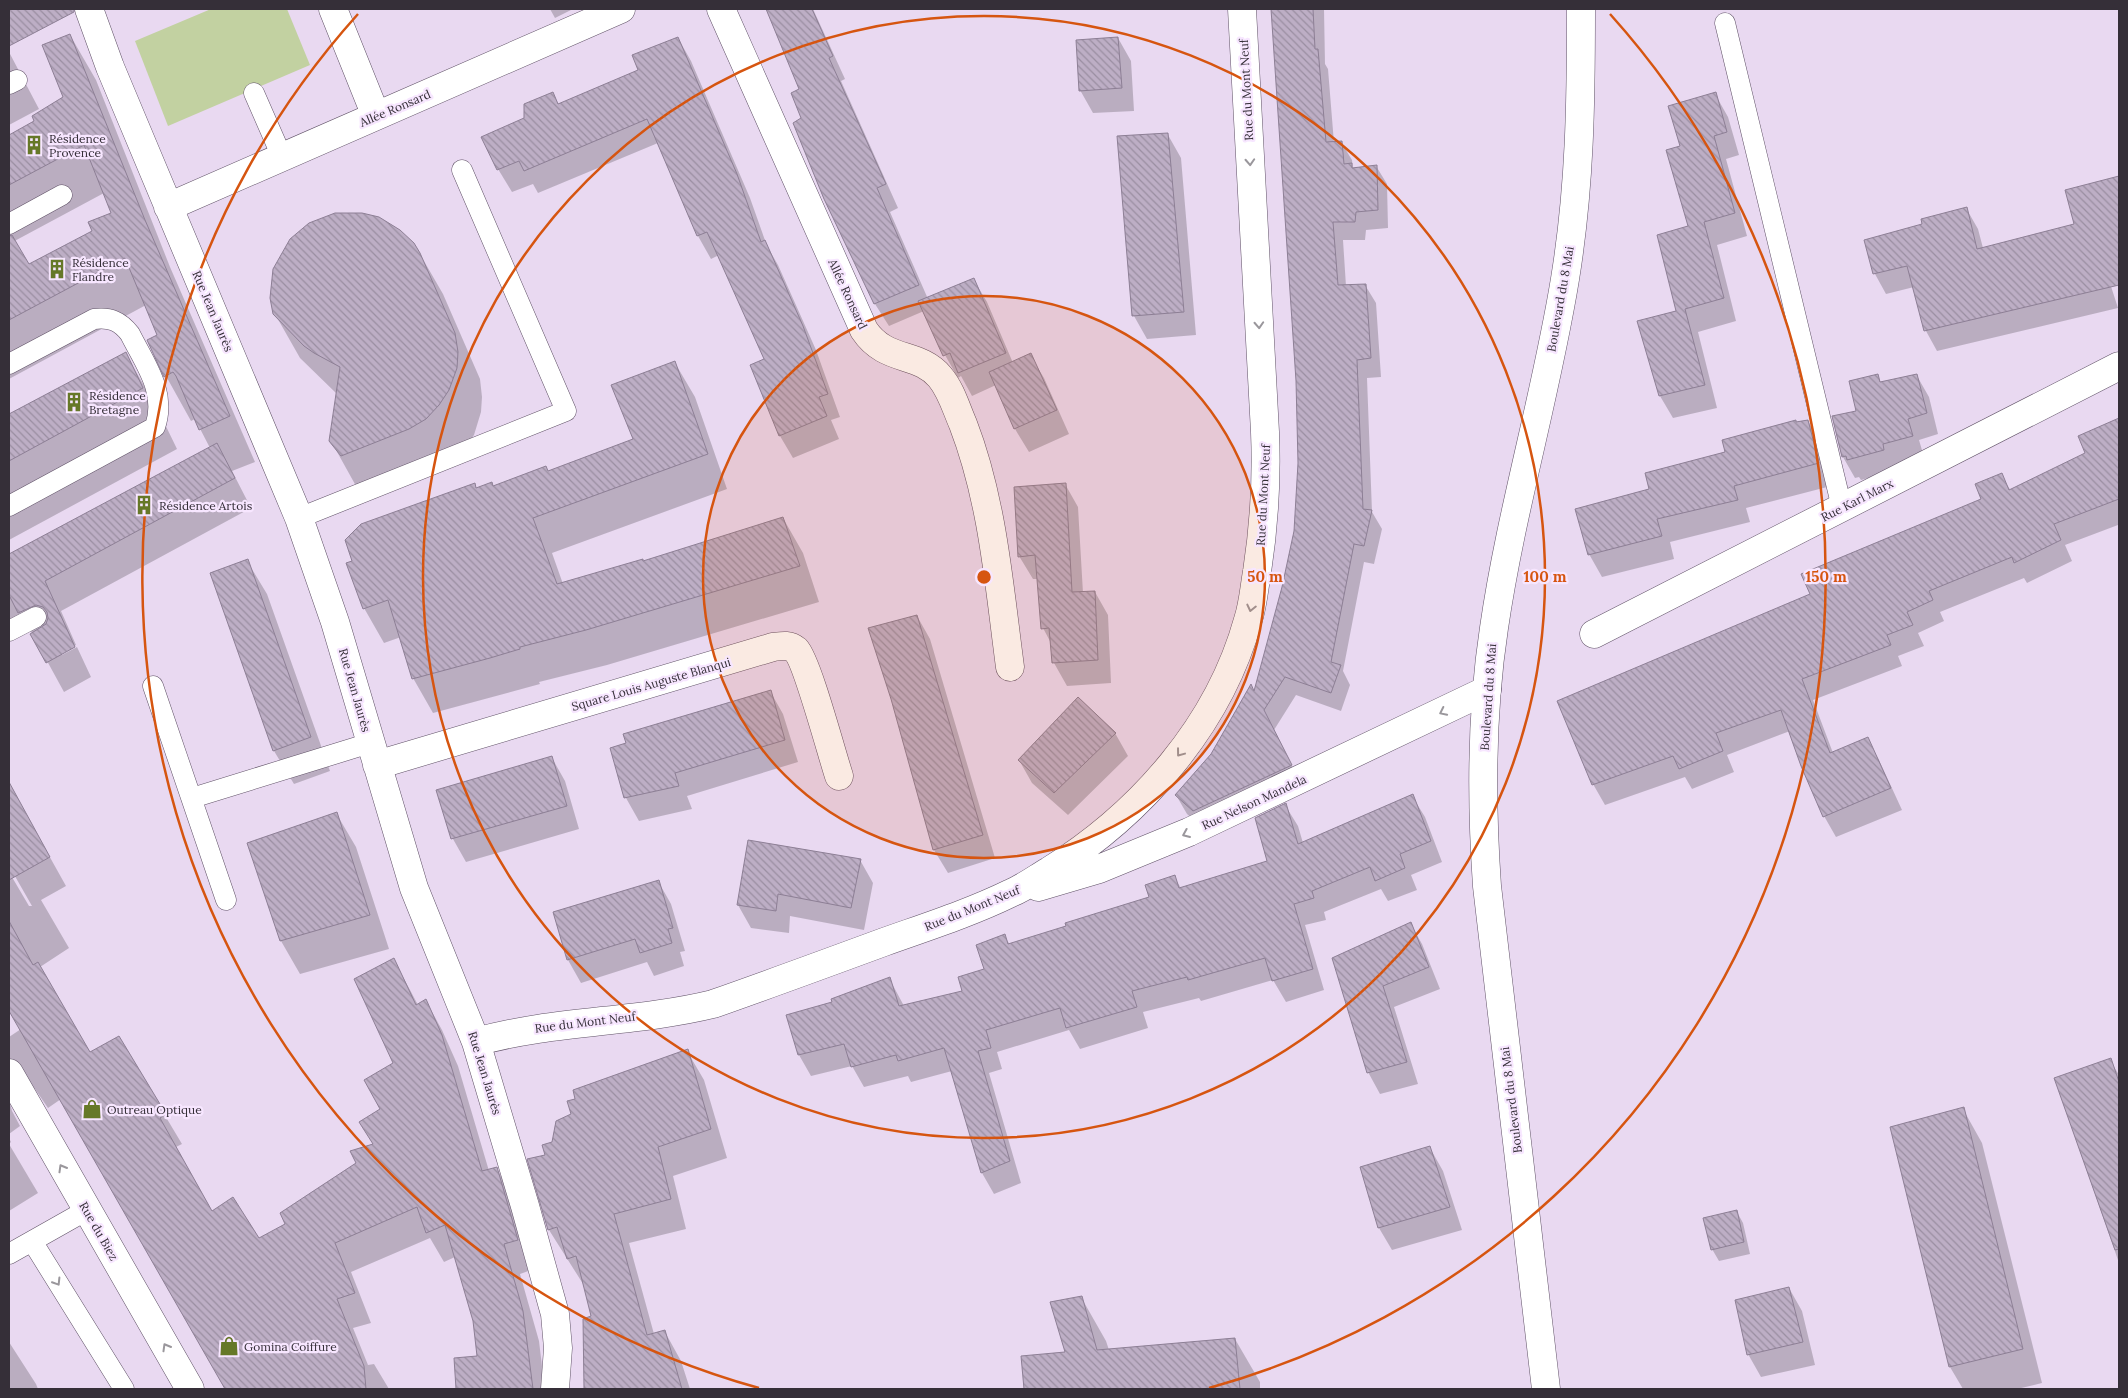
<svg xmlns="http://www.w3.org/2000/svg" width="2128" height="1398" viewBox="0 0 2128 1398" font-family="Lora,serif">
<defs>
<pattern id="building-back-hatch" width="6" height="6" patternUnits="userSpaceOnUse" patternTransform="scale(1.25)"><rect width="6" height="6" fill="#bdaec5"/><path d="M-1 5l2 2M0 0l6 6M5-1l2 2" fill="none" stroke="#9a8ea1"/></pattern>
</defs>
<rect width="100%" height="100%" fill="#e9d9f1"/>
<path fill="#c2d1a1" d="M211,9H287L310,65L168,126L135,41Z"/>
<path fill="#0003" fill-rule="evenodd" d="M550,9H573L555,18Z
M767,9H813L845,79L841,81L898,208L890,212L928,299L974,280L987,302L1013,363L1030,355L1044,378L1069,434L1029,452L1015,429L996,385L972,396L961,376L958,378L945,355L924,311L889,326L875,304L826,198L803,119L801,90Z
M1272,9H1324L1325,64L1328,69L1334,143L1341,142L1352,160L1353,169L1376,166L1387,184L1388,228L1366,230L1365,240H1343L1346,286L1365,285L1376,303L1381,377L1367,378L1372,512L1382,529L1374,564L1364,562L1343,671L1350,685L1341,711L1296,695L1274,730L1301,784L1204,829L1187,814L1176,795L1212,755L1255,693L1283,588L1296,531L1299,463L1297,381Z
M70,35L96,80L170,267L255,462L232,471L251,508L61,611L76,645L62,653V655L77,647L91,677L64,692L29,628L9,639V556L210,448L195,419L191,421L166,376L159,335L146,305L9,379V277L94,231L113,214L104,193L9,244V137L36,122L64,98Z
M678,38L691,61L750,198L767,246L778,265L816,350L840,417L831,420L839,439L793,458L780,436L751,366L765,360L719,255L711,259L698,236L658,143L538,193L533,184L512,192L498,169L526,119L552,93L559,105L640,71Z
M1118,38L1131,61L1134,111L1093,113L1080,90Z
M9,52L39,109L9,125Z
M1715,94L1728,117L1739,155L1726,159L1747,236L1717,245L1736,321L1698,332L1717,408L1673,418L1660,396L1677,312L1689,227L1681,147Z
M1168,135L1181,158L1196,335L1147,339L1134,316L1118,137Z
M1966,208L1978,229L1983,248L2097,243L2118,308L1937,351L1926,331L1914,287L1886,294L1875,274L1866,241L1924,225Z
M417,249L443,294L480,379L482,397L481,412L474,435L464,449L356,486L331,441L337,394L300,358L275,314Z
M126,354L160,414L177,449L9,540V416Z
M675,363L695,397L727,489L552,553L563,584L643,562L783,518L803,553L819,602L607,665L539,682L540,684L433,713L413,678L401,637L384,643L364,608L474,484L477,489L493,487L548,472L635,440Z
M1877,376L1881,383L1917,376L1929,397L1938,434L1919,440L1924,457L1894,465L1895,471L1861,480L1859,477L1855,478L1843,457L1833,417L1858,412Z
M2119,420V528L2118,525L2065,545L2072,561L2027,583L2024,578L1940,612L1944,621L1918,633L1924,646L1898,656L1902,666L1813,700L1833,753L1867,739L1879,760L1902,810L1836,837L1824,816L1790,731L1727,755L1734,772L1692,789L1685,777L1605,805L1593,784L1812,595L1982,500L2001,475L2011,491L2087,454L2080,436Z
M1808,421L1821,444L1831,486L1746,508L1750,522L1670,542L1674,559L1602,577L1589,554L1651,490L1727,453Z
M1065,484L1078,507L1083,593L1095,592L1108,615L1111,683L1067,686L1054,663L1052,645L1043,628L1038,579H1033L1019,556Z
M247,561L267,594L330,771L294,784L274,751L211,573Z
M917,616L930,639L995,858L948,873L934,850L892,699Z
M770,691L783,714L798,762L687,796L692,809L639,821L626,798L611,749Z
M1115,733L1128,756L1068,815L1032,783L1019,760Z
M552,758L565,781L579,829L466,862L453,839L438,790Z
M9,784L66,886L41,900L69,948L40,967L90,1054L118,1037L182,1144L176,1147L212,1212L259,1240L287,1225L358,1164L374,1145L381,1110L395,1063L394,960L418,1005L426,1001L442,1030L458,1066L489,1171L497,1169L513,1198L534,1269L520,1274L539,1341L544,1383L548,1389H457L456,1359L478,1357L474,1321L455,1257L444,1262L430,1238L351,1272L371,1323L353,1328L368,1365L374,1364L389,1389H227L61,1099L48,1108L35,1089L27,1086L12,1095L10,1103L12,1111L20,1126L9,1134V1037L21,1029L9,1008ZM12,871L32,906H29L9,872Z
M1412,796L1425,817L1442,862L1411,875L1417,890L1388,901L1381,889L1324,912L1326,920L1305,925L1324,990L1286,1002L1273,980L1201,1001L1199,998L1143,1012L1148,1028L1080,1049L1069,1030L997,1052L1002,1069L989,1073L1021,1183L994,1194L982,1173L952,1071L911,1082L908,1076L864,1087L852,1066L811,1076L799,1055L833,1003L889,978L904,1006L964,992L985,970L1004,935L1010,945L1151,898L1174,877L1181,888L1269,862L1285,805L1298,826L1303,843Z
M336,813L356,847L389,949L300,974L281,941Z
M860,860L873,883L864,930L790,916L789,933L751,928L738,905Z
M658,881L671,904L685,951L680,952L684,966L654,976L647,962L581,983L568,960L554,912Z
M1410,923L1422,944L1440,989L1394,1007L1418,1084L1380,1094L1368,1072L1334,958Z
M687,1051L704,1080L727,1158L673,1176L686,1229L629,1243L654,1334L665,1332L681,1361L690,1389H586L584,1319L593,1317L585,1287L549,1230L529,1160L547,1155L572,1115Z
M2110,1060L2119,1075V1263L2055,1079Z
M1963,1109L1982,1143L2042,1383L2017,1389H1963L1950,1367L1891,1127Z
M9,1138L11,1142L9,1144L38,1193L9,1211Z
M1430,1148L1443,1171L1462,1230L1392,1250L1379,1228L1361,1168Z
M1737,1212L1743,1223L1750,1254L1719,1261L1712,1249Z
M1789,1288L1802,1311L1815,1365L1761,1377L1748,1354Z
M1081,1297L1106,1341L1109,1350L1235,1339L1260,1382V1389H1025L1023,1357L1066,1354Z
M9,1342L36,1384L38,1389H9Z"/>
<path fill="url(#building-back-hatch)" stroke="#8d7f95" d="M9,9H74V12L9,46Z
M766,9H812L833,56L829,58L886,184L877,188L919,285L874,304L824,199L793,123L801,118L791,93L799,89Z
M1271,9H1313L1315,49H1318L1326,142L1342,141L1344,164L1352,163V168L1377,165L1378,210L1356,212L1355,222H1333L1338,285L1366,284L1371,358L1357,360L1363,509L1372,510L1364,546L1354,544L1331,662L1341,665L1331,693L1285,677L1264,710L1292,765L1193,811L1175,795L1211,754L1251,684L1254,691L1282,587L1294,531L1298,463L1296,381Z
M70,34L145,220L230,416L199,430L176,376L173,372L164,377L147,340L157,335L125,258L9,320V236L12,235L29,264L92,231L88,222L111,213L84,145L9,185V135L34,121L32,116L63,97L42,45Z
M678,37L737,174L761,242L765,240L803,326L828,394L819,397L827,416L779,436L750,365L764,359L707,232L697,236L647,119L524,171L519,161L497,170L481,137L524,118V104L553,92L558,104L638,70L632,55Z
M1118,37L1122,88L1079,91L1076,40Z
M1716,92L1727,132L1714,136L1735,213L1704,222L1724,298L1685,309L1705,385L1659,396L1637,321L1676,311L1657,235L1688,226L1666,150L1680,146L1668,106Z
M1168,133L1184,312L1132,316L1117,136Z
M2119,176V285L1924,331L1907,266L1873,274L1864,240L1922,224L1921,219L1967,207L1977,249L2074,224L2065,190Z
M335,213H362L379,217L400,230L414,243L420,253L455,333L458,352L457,368L449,390L439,405L426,419L409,429L341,456L329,441L340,367L314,353L304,346L273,314L270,298L273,269L290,239L309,223Z
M974,278L1006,353L958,373L950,353L943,356L918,301Z
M126,352L143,388L9,461V414Z
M1031,353L1057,410L1014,429L989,372Z
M675,361L708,454L533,518L557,584L643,559V561L783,517L800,566L586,630L520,647V649L490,658L412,679L388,600L363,609L346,563L352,561L345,540L361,524L475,483L476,488L492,482L493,486L546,466L548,471L633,439L611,385Z
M1878,374L1880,382L1917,374L1927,413L1908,419L1913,436L1883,444L1884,450L1847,460L1846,456L1842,457L1832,416L1856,411L1849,381Z
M2119,418V499L2054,524L2061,540L2014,563L2012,557L1929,591L1933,600L1907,612L1913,625L1887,635L1891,645L1802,679L1830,753L1868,737L1891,788L1823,817L1801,766L1781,710L1716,733L1723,751L1679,769L1673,756L1592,785L1557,701L1810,594L1801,574L1981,499L1975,484L2002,473L2009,490L2085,453L2078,436Z
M1796,420V422L1808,420L1819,463L1734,486L1738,500L1657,519L1662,536L1588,555L1575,509L1649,489L1645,473L1725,452L1722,440Z
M217,443L235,478L45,581L75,647L46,663L30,634L46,624L48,618L47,612L43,607L36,605L18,613L9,595V554Z
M1066,483L1072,592L1095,591L1098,660L1052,663L1049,628L1041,629L1035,555L1018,557L1014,487Z
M248,559L311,737L273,751L210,573Z
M917,615L983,835L933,850L891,699L868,628Z
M771,690L785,740L675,773L679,786L624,798L610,748L626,743L623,734Z
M1078,697L1116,733L1054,793L1018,760Z
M552,756L567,806L451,839L436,790Z
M9,782L50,857L9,880Z
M1413,794L1431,841L1400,854L1405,868L1375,881L1370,867L1312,891L1314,898L1294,904L1313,969L1272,981L1265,958L1188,980L1187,977L1132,991L1137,1007L1066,1028L1060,1008L986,1030L991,1048L978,1051L1010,1161L981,1173L944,1048L898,1061L896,1055L851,1067L844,1044L798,1055L786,1015L832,1002L831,999L890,977L899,1006L962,991L958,977L984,969L976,945L1005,934L1008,944L1066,926L1065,923L1149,897L1145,885L1175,875L1179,888L1267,861L1255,818L1286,803L1298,844Z
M337,812L370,915L280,941L247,843Z
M748,840L861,859L851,908L778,894L776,911L737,905Z
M659,880L673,928L668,929L672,943L640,953L635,939L567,960L553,912Z
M9,921L33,965L38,962L90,1052L119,1036L166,1114L160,1118L212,1211L233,1197L259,1238L285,1224L280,1213L356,1163L350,1151L373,1144L359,1122L380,1109L364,1080L393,1063L354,979L394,958L416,1005L426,999L442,1035L482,1171L497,1167L518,1240L504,1244L523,1311L533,1389H456L454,1358L477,1356L473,1321L445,1225L426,1233L417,1207L335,1243L355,1293L337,1299L364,1366L366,1389H225L9,1011Z
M1411,922L1429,967L1383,986L1407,1062L1367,1073L1332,958Z
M688,1049L711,1129L658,1147L671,1199L614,1214L647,1335L665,1330L682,1389H584L583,1319L591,1316L576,1256L567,1259L557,1227L548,1230L527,1159L545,1155L542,1145L552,1142L556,1121L571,1114L567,1101L575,1099L573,1090Z
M2111,1058L2119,1082V1249L2115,1250L2054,1078Z
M1964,1107L2023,1349L1949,1367L1890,1127Z
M1430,1146L1450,1207L1378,1228L1360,1167Z
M1737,1210L1744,1242L1711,1250L1703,1218Z
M1789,1287L1803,1342L1747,1355L1735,1300Z
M1082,1296L1097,1350L1235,1338L1240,1389H1024L1021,1356L1065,1352L1050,1302Z"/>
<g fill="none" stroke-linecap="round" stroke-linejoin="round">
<defs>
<path id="service" d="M1725,23L1842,508
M9,84L17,80
M254,93L282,157
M9,224L62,195
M9,364L94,319C110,317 120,321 130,334C145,364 167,392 155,427L9,506
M299,518L566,411L462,170
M9,631L36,617
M153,686L226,900
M192,798L370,743
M32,1241L124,1389
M9,1254L87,1210"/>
<path id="minor" d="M89,9L110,67L299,518L335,622L414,888L476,1042L525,1206L555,1314L558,1348L555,1389
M333,9L376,116
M721,9L864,330C886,363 918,351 940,377C951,390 956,408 963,424C993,502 999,585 1010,667
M168,207L621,9
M1594,634L2119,366
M377,765L773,647C781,646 789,644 796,650C807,661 832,755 839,776
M1038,887L1099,869L1189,832L1487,690
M476,1042C553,1020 635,1023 713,1004C770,984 827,963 884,942C926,927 970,913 1011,893C1025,887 1037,878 1049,871C1141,814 1219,725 1248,620C1253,605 1254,589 1257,572C1264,526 1267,479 1265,432L1242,9
M9,1073L190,1389"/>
<path id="secondary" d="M1546,1389L1487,886C1481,800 1481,713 1494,628C1511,511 1546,396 1565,279C1580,187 1581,102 1581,9"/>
</defs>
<use href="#service" stroke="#605267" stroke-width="21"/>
<use href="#minor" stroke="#605267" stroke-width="29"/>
<use href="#secondary" stroke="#605267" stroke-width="29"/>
<use href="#service" stroke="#fff" stroke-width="20"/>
<use href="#minor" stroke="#fff" stroke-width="28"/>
<use href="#secondary" stroke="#fff" stroke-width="28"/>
</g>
<defs><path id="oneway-chevron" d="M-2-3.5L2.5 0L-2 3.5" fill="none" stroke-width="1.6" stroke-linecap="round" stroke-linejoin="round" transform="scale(1.25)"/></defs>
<g stroke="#9a979c">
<use href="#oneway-chevron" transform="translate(1250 162) rotate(87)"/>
<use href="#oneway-chevron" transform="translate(1259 325) rotate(87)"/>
<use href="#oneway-chevron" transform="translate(1251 608) rotate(103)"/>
<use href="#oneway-chevron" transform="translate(1443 712) rotate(154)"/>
<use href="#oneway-chevron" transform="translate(1180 753) rotate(127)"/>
<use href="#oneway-chevron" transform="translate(1186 834) rotate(157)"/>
<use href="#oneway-chevron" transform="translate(62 1168) rotate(-120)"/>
<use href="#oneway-chevron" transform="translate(57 1282) rotate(58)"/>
<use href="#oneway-chevron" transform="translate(166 1347) rotate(-120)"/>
</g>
<circle cx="984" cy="577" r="281" fill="#d65510" fill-opacity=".12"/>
<g fill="none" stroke="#d65510" stroke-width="2.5">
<circle cx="984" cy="577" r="281"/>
<circle cx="984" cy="577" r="561"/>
<path d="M759 1388A842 842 0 0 1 358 14M1610 14A842 842 0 0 1 1209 1388"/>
</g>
<defs>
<symbol id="building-bare" viewBox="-9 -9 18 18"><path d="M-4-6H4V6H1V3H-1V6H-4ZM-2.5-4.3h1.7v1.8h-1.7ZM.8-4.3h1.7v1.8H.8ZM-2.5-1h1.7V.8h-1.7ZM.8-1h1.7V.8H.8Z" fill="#667828" stroke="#f7e6ff" stroke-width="2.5" paint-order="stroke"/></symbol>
<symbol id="shop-bare" viewBox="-9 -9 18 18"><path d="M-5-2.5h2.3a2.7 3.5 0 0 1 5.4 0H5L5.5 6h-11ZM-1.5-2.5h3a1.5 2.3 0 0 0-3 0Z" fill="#667828" stroke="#f7e6ff" stroke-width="2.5" paint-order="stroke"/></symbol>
</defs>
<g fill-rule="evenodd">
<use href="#building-bare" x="20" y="131" width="28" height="28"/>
<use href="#building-bare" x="43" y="255" width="28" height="28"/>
<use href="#building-bare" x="60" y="388" width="28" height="28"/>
<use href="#building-bare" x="130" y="491" width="28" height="28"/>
<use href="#shop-bare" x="78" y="1095" width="28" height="28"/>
<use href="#shop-bare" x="215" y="1332" width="28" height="28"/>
</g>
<g text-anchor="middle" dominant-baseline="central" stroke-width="4.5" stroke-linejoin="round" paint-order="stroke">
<g font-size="12" fill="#352f38" stroke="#f7e6ff">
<text transform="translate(1246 90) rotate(-93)">Rue du Mont Neuf</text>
<text transform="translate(395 108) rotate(-23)">Allée Ronsard</text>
<text transform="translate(848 294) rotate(65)">Allée Ronsard</text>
<text transform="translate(1560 299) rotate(-80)">Boulevard du 8 Mai</text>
<text transform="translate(213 311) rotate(67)">Rue Jean Jaurès</text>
<text transform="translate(1263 495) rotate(-87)">Rue du Mont Neuf</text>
<text transform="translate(1857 500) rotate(-27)">Rue Karl Marx</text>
<text transform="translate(651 684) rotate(-16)">Square Louis Auguste Blanqui</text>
<text transform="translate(355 690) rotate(74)">Rue Jean Jaurès</text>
<text transform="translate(1488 697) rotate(-86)">Boulevard du 8 Mai</text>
<text transform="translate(1254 802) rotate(-25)">Rue Nelson Mandela</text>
<text transform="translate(972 908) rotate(-22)">Rue du Mont Neuf</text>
<text transform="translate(585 1022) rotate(-7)">Rue du Mont Neuf</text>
<text transform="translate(485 1073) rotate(73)">Rue Jean Jaurès</text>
<text transform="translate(1511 1100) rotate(-97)">Boulevard du 8 Mai</text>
<text transform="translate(99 1231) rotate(60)">Rue du Biez</text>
</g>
<g font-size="12" fill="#352f38" stroke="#f7e6ff" text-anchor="start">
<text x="49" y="138">Résidence<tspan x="49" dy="14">Provence</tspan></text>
<text x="72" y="262">Résidence<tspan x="72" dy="14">Flandre</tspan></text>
<text x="89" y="395">Résidence<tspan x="89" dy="14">Bretagne</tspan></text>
<text x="159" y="505">Résidence Artois</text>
<text x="107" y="1109">Outreau Optique</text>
<text x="244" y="1346">Gomina Coiffure</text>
</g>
</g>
<circle cx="984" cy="577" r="8" fill="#d65510" stroke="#f7e6ff" stroke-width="2.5"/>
<g font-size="15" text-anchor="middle" font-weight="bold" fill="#d65510" stroke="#f7e6ff" stroke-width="4.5" stroke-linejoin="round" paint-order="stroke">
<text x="1265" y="582">50 m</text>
<text x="1545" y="582">100 m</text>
<text x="1826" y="582">150 m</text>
</g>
<rect width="2128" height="1398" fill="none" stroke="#352f38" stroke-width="20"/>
</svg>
